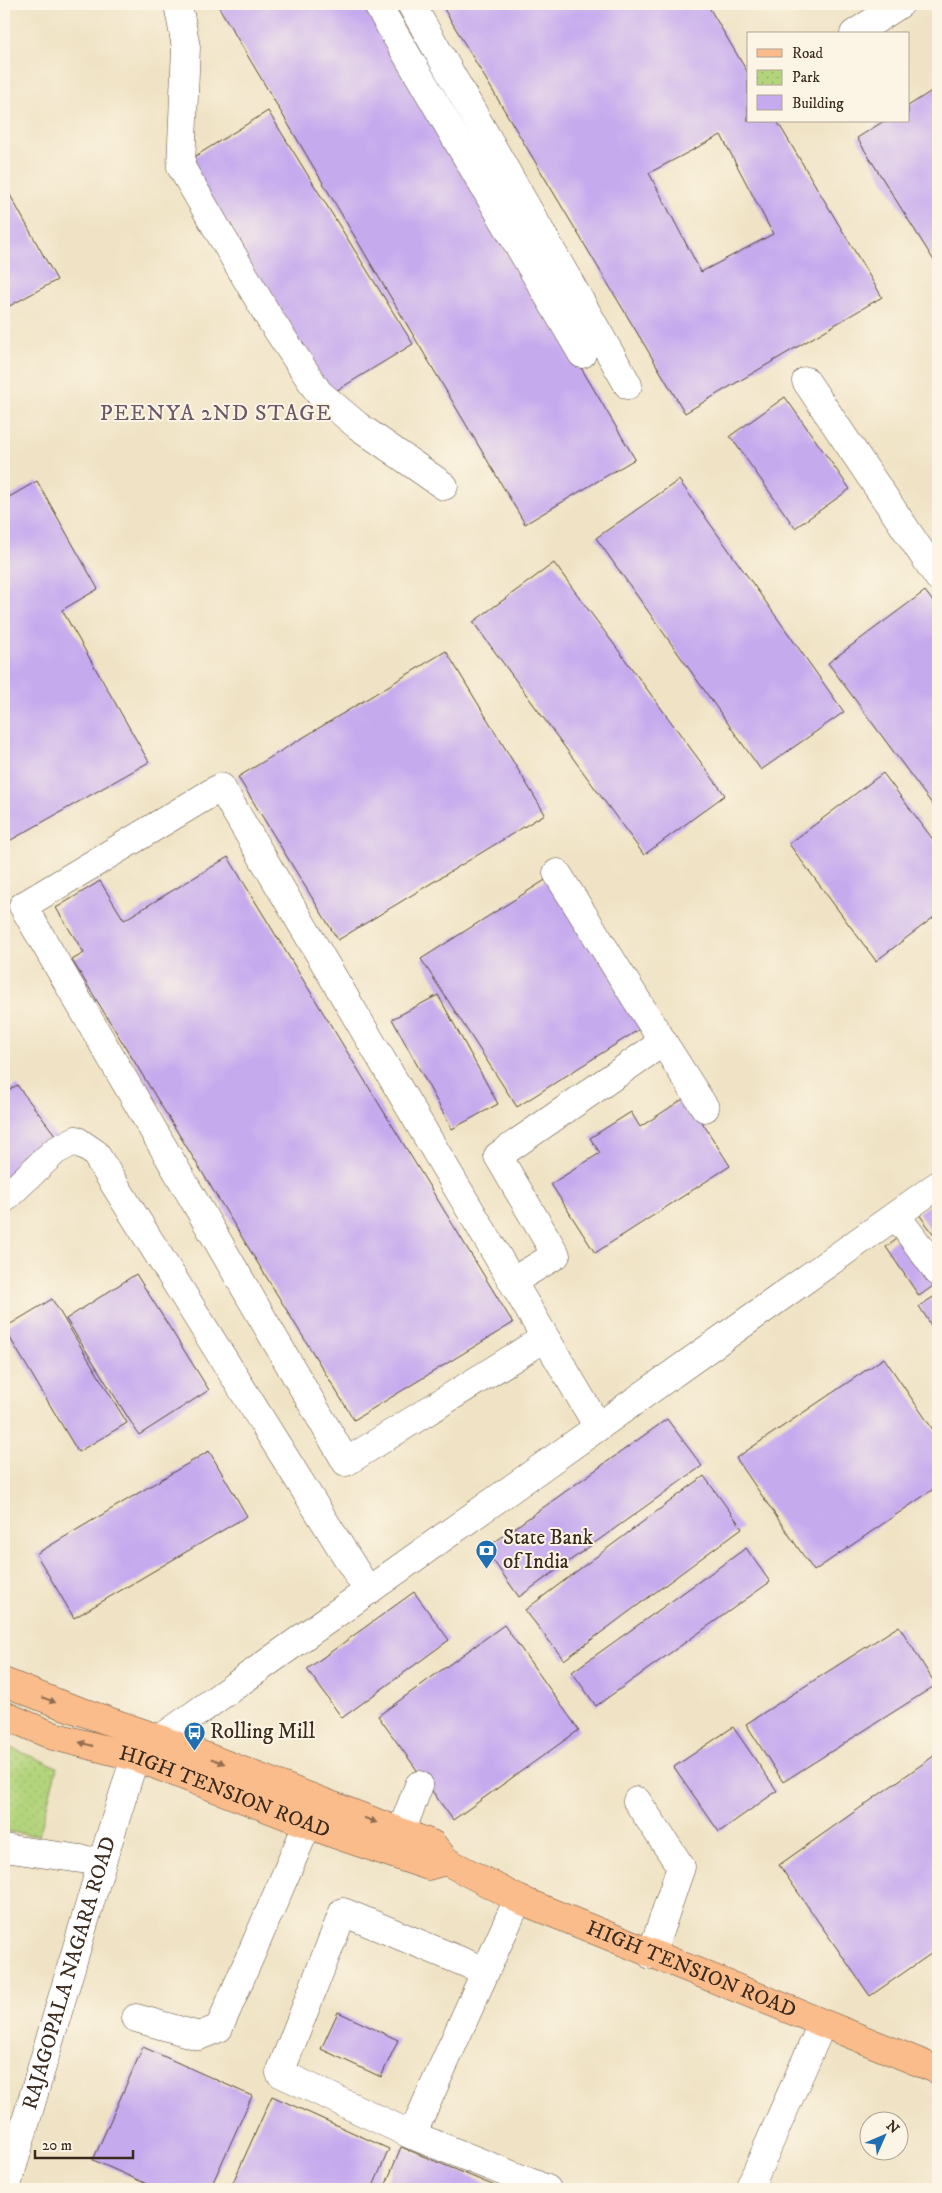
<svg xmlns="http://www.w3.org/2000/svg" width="942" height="2193" viewBox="0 0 942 2193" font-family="'IM FELL DW Pica',serif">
<defs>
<pattern id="park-dots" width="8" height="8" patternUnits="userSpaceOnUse" patternTransform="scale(1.25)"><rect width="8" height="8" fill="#b3d47c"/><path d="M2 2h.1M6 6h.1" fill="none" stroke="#9bb66b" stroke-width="1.8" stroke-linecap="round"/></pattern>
</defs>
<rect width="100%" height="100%" fill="#fcf5e5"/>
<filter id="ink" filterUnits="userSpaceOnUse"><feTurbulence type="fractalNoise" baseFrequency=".02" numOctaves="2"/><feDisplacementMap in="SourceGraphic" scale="10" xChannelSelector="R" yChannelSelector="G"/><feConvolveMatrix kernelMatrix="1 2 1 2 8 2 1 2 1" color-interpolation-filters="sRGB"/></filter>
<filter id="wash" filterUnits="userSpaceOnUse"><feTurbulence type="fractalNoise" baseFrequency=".0096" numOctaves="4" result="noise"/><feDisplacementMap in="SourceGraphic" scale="20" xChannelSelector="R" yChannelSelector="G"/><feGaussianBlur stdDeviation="1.12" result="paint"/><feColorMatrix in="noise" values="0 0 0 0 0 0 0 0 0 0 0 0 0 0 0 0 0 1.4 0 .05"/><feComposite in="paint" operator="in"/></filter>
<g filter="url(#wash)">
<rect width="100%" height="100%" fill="#f0e3c5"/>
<path fill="url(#park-dots)" stroke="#777f4d" d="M4,1745L57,1767L39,1836L4,1831Z"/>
<g id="blocks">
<path fill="#c6aaee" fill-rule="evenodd" d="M217,4H366L635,459L525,524Z
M441,4H707L748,73V121H777L882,297L685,413ZM721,135L773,234L701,272L649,173Z
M938,87V267L857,138L884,121H908V106Z
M268,111L413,344L331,394L186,162Z
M4,184L57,280L4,309Z
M785,397L850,489L795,528L730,436Z
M679,480L844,712L761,770L596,538Z
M37,481L98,589L62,610L149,762L4,844V500Z
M554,563L725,795L644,855L473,622Z
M925,591L938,608V812L828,663Z
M446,651L545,814L338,940L238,777Z
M883,773L938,846V914L876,961L789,844Z
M228,857L513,1323L354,1420L72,960L84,953L56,908L100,881L124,920Z
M550,877L646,1025L517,1107L421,959Z
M438,995L498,1104L452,1129L392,1019Z
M17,1085L59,1140L4,1181V1094Z
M686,1097L730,1166L595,1253L551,1184L600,1153L590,1138L631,1112L640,1127Z
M938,1198V1240L918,1213Z
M903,1235L936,1284L919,1296L886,1247Z
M136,1274L209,1390L139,1435L66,1319Z
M938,1294V1336L919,1306Z
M52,1299L127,1423L78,1452L4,1328Z
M884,1358L938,1437V1486L814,1571L736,1458Z
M667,1419L702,1466L519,1597L485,1549Z
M209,1451L247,1516L74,1618L36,1554Z
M704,1476L742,1528L564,1660L525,1610Z
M746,1548L770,1582L596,1706L572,1672Z
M414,1592L449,1640L342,1718L307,1669Z
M504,1625L579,1730L453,1820L378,1716Z
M899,1626L936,1685L783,1782L746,1724Z
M733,1727L777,1791L719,1832L674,1767Z
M938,1753V1949L870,1996L779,1865Z
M338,2012L398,2040L381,2077L321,2049Z
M143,2047L252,2096L210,2189H158L93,2160Z
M272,2096L389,2149L372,2189H230Z
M401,2147L502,2189H384Z"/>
</g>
</g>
<g filter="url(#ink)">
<use href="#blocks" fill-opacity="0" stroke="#564637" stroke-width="1"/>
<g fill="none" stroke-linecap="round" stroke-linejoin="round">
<defs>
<g id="minor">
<path d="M178,4L186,47L181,167L270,319L319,393L358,426L444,486"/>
<path d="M377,4L582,354"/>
<path d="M411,4L628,385"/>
<path d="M854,34L900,4"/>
<path d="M806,381L938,577"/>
<path d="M663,1042L705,1108"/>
<path d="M4,1199L55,1151L76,1140L95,1153L368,1591"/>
<path d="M896,1215L938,1272"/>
<path d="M513,1281L556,1255L498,1156L663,1042L557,873"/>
<path d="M545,1338L346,1462L23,906L221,787L598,1427"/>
<path d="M160,1739L938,1185"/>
<path d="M637,1801L681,1867L651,1955"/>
<path d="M401,1832L419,1785"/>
<path d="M4,1848L102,1862"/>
<path d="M485,1971L343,1912L280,2073L412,2135L518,1899"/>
<path d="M136,2018L199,2036L219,2028L308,1823"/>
<path d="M412,2135L547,2189"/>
<path id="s1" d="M6,2189L102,1862L135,1757"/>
<path d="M749,2189L822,2024"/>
</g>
<g id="major">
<path id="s2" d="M4,1682L57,1703L160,1739L432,1844L446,1861L518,1899L938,2070"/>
<path id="s3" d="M4,1715L53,1736L135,1757L334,1834L428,1866L446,1861"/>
</g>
</defs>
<use href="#minor" stroke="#564637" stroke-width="29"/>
<use href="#major" stroke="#564637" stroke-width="29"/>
<use href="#minor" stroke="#fff" stroke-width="28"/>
<use href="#major" stroke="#fabc8b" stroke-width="28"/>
</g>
<defs><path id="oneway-solid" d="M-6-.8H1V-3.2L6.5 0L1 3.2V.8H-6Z" transform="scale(1.25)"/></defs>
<g fill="#916c4f">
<use href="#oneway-solid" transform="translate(49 1700) rotate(22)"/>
<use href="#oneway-solid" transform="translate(86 1744) rotate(-165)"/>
<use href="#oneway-solid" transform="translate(218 1761) rotate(21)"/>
<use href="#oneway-solid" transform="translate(370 1820) rotate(21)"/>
</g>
</g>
<defs>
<symbol id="bank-pin" viewBox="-11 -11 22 30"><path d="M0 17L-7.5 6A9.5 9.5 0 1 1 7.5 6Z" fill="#1f6fb2" stroke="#fcf5e5"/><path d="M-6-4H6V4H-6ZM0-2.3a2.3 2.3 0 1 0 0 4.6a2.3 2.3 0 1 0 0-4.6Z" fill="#fff"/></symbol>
<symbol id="bus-pin" viewBox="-11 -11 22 30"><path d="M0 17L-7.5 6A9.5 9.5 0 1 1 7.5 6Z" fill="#1f6fb2" stroke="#fcf5e5"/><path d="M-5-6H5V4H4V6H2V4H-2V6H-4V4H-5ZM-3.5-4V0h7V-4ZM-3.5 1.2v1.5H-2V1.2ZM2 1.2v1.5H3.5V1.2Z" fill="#fff"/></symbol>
</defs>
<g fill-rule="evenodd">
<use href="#bank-pin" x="474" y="1538" width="25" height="34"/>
<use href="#bus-pin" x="182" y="1720" width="25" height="34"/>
</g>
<g text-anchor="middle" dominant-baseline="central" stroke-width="4" stroke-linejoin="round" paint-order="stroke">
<g font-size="21" fill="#3b2a1e" stroke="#fcf5e5" text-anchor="start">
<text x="503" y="1538">State Bank<tspan x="503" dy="24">of India</tspan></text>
<text x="210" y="1732">Rolling Mill</text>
</g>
<g font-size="21" fill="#3b2a1e" stroke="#fcf5e5">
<text stroke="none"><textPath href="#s3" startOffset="234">HIGH TENSION ROAD</textPath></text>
<text stroke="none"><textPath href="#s2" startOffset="748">HIGH TENSION ROAD</textPath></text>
<text stroke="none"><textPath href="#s1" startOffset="225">RAJAGOPALA NAGARA ROAD</textPath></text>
</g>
<g font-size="22" letter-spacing="1" fill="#6c5767" stroke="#fcf5e5">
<text x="216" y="413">PEENYA 2ND STAGE</text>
</g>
</g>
<rect width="942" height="2193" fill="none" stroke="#fcf5e5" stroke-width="20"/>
<rect x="747" y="32" width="162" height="90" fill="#fcf5e5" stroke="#afa495"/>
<rect x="757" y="49" width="25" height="8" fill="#fabc8b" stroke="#afa495"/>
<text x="792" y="58" font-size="15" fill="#3b2a1e">Road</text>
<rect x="757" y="70" width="25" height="15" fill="url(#park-dots)" stroke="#afa495"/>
<text x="792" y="82" font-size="15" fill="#3b2a1e">Park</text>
<rect x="757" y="95" width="25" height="15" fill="#c6aaee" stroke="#afa495"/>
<text x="792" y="108" font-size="15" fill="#3b2a1e">Building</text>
<g transform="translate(884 2136) rotate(45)"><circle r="24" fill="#fcf5e5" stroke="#afa495"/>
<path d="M0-4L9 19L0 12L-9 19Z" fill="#1f6fb2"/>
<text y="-8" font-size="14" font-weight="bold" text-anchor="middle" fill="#3b2a1e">N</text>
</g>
<path d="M35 2150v8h98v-8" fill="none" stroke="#3b2a1e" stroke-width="2.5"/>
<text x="42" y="2150" font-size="15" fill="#3b2a1e" stroke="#fcf5e5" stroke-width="4" paint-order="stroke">20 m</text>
</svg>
